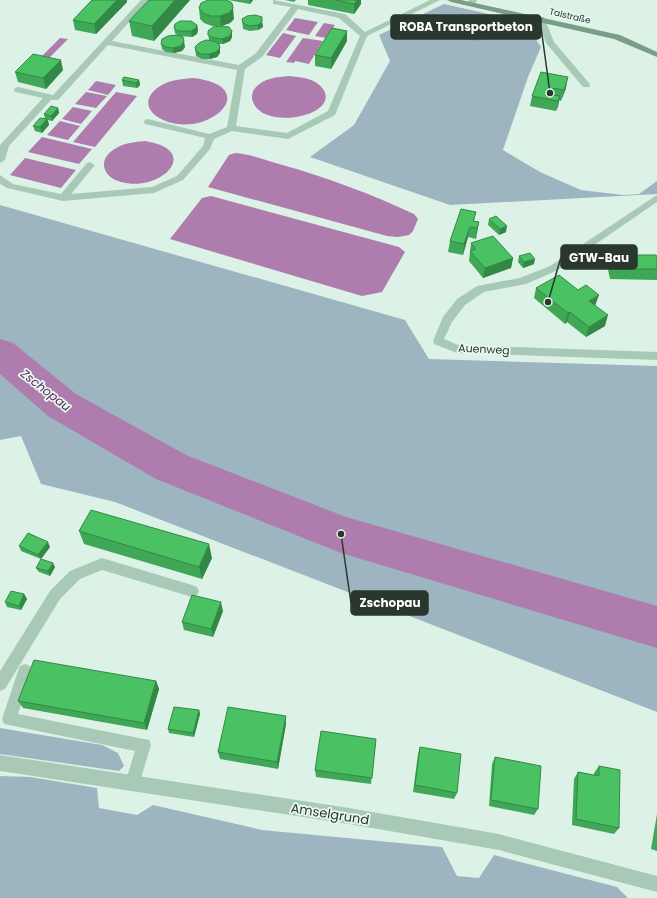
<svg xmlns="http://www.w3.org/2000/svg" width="657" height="898" viewBox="0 0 657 898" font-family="Poppins,sans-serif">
<rect width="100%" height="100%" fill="#ddf2e7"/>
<path fill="#9db5c0" d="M444,4L524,22L541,47L528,77L503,150L540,172L581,190L623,195L639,194L657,181V194L450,205L310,157L354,125L390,61L379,35Z
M0,205L405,320L429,359L657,366V712L115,502L41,484L21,436L0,440Z
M0,728L102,745L118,753L124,766L119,771L0,754Z
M0,776L30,777L97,788L99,808L137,815L153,805L262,830L442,847L457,876L479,878L494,855L617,887L628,898H0Z"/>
<path fill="#ae7dad" d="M295,18L318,22L309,35L286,30Z
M324,23L335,25L326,38L315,36Z
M467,23L495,25L499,32C487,45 468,40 453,36L452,32L458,25Z
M283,33L296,36L280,58L266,55Z
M60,38L68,39L48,59L40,58Z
M303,38L323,41L309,64L295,61L294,63L286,62Z
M289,76C301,77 315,78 323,89C341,116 263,131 253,102C251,97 252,92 255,88C264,78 277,77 289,76Z
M193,78C262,86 213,136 168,122C142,113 142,94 166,83C175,79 184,79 193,78Z
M96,81L116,85L108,95L88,90Z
M86,92L107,96L96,108L75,104Z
M116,92L137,96L95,147L73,142Z
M73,107L92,111L81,124L62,119Z
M60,121L80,126L68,140L47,135Z
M42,137L92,149L79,164L28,152Z
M145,141C203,150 161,193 121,182C104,178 97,161 113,150C123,143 134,142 145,141Z
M235,153C250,154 265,160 279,164C326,177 371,194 414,214L418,219L413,231L409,235L398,237L387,236L208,187L229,155Z
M25,158L76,170L61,188L10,175Z
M211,196L399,247L405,252L382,292L362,296L170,239L202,198Z"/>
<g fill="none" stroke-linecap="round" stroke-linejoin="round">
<path fill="#ae7dad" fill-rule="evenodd" d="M0,339L13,343L76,394L186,455L346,517L657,606V648L341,553L156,479L48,416L0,374Z"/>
<path fill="#a9c9b7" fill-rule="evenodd" d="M141,0H149L112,41L239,65L256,53L291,7L273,4V0L345,14L365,32L430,0H440L367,36L335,115L288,139L232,131L214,139L210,149L183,180L154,193L63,201L7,188L0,184V175L13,184L61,194L87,163L90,162L95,165L71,194L152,187L177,176L203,146L205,138L145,124L144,122L145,120L148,119L209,134L227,127L237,70L108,45L58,100H51L9,146L5,160L0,163V145L43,98L15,92L14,90L15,88L18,87L53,95ZM298,9L339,18L360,36L328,111L287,133L236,126L245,69L262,57Z
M538,17H544L554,42L589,83L590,85L589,87H583L546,43L537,19Z
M102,558L192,585L197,587L199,591L197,595L192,597L102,570L80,579L60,599L5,689L0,691V671L50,591L70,571Z
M25,664L30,666L32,671L18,714L149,740L151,745L138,788L133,791L128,788L125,783L135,751L4,724L2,719L18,671L20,666Z"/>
<path fill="#a9c9b7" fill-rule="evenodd" d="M469,0H477L474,6H471L467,4Z
M657,195V202L558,270L526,284L484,292L465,305L452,322L444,339L458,345L657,352V360L457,353L434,344L433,341L443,317L457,299L477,286L520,278L550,266Z
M0,755L349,808L499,834L657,876V892L499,850L349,824L0,771Z"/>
<path fill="#7a9d86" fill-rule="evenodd" d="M447,0H461L620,35L657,52V57L614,39L451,2Z"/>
</g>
<path fill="#40a756" d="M92,0H127V2L96,34L75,30L73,20Z
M149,0H190L154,41L132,36L129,21Z
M228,0H253L250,4Z
M285,0H296L294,2Z
M308,0H361V4L354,14L308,5Z
M199,8L234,19L230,23L222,26L232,31V37L230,41L223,44H219L220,53L217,57L210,59H202L196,56L195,47L209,41L208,31L219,26H212L204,23L200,19Z
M242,19L262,22L263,27L258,30L250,31L243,29Z
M197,25L198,30L197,34L192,37L179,36L185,47L182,51L174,53L166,52L162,49L161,44L178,36L175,33L174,28Z
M347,41L331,69L315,66V55Z
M63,70L46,89L18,82L15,72Z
M541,72L566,88L561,101L559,100L556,111L530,106L532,96Z
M122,80H139L140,85L137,88L123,86Z
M58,108L59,113L52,121L48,120L49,125L42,133L35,131L33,126L45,119L44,114Z
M476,212L474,221L479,222L477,233L476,239L468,237L463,255L448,252L450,241Z
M489,219L506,232L499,235L488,225Z
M471,243L513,258L511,268L483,278L469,261Z
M610,255L657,257V280L610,279L607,265Z
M519,256L534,264L523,268L518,262Z
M536,288L595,305L605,326L586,337L567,322L565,324L534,298Z
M79,531L212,558L202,579L84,544Z
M19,546L50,547L41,559L21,551Z
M55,567L50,576L39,572L36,568Z
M24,594L27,599L21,610L7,607L5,602Z
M223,611L213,637L184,630L182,622Z
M156,681L159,689L147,730L23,708L18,701Z
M199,710L200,714L194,737L169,733L168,729Z
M286,724L278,769L220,759L218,752Z
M376,739L371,784L316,777L315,770Z
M420,747L457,793L454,799L413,792L418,754Z
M495,757L538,809L534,815L489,806L492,764Z
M599,766L619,828L614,834L572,825L574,779L578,772L594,775V773Z
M657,814V851L651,849Z"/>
<path fill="#348846" d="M117,0H127V2L96,34L94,24Z
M175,0H190L154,41L152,26Z
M250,0H253L250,4Z
M357,0H361V4L354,14V4Z
M233,8L234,19L230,23L221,26L220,16Z
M262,22L263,27L258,30V25Z
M197,25L198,30L197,34L192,37L191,31Z
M232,31V37L230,41L223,44L222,39Z
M347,31V41L331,69V58Z
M184,41L185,47L182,51L174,53L173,48Z
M220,48V53L217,57L210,59L209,54Z
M61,60L63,70L46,89L43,78Z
M568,77L566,88L561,101L564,90Z
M139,80L140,85L137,88L136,83Z
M560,96L558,107L556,111L558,101Z
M58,108L59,113L52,121L51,116Z
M47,119L49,125L42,133L40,127Z
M479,222L477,233L476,239L477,228Z
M507,226L506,232L499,235L500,229Z
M470,227L468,237L463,255L464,244Z
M513,258L511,268L483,278L485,268Z
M535,259L534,264L523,268L524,262Z
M599,295L595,306L589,301Z
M570,312L567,322L565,324L568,313Z
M608,315L605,326L586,337L589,327Z
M48,542L50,547L41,559L38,555Z
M209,544L212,558L202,579L199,567Z
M53,563L55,567L50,576L48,571Z
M24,594L27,599L21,610L19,606Z
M221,602L223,611L213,637L211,629Z
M156,681L159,689L147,730L144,723Z
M199,710L200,714L194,737L193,733Z
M286,716V724L278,769L277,762Z"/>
<path fill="#4ac264" stroke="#348846" d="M92,0H117L94,24L73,20Z
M149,0H175L152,26L129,21Z
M208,0H227L232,3L233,8L229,13L220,16H211L203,13L199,8L201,3Z
M335,0H357L354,4Z
M255,15L262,17V22L258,25L249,26L243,23L242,19L247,16Z
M180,21H191L197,25L196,28L191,31H178L174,28L175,24Z
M221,26L229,27L232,31L230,36L222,39L214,38L208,35V31L213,27Z
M332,28L347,31L331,58L315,55Z
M176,35L183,37L184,41L181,46L173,48L166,47L161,44L162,39L168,36Z
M206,40L213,41L219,44L220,48L216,52L209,54H201L196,51L195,47L199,43Z
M33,54L61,60L43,78L15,72Z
M541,72L568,77L564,90L553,88L551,95L560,96L558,101L532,96Z
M124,77L139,80L136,83L122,80Z
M51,106L58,108L51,116L44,114Z
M40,118L47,119L40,127L33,126Z
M461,209L476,212L473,221L479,222L477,228L470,227L464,244L450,241Z
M496,216L507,226L500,229L489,219Z
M493,236L513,258L485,268L470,251L476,249L471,243Z
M530,253L535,259L524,262L519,256Z
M610,255H656L657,257V269H614Z
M559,275L578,290L586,285L599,295L589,301L608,315L589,327L570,312L568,313L536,288Z
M91,510L209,544L199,567L79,531Z
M28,533L48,542L38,555L19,546Z
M41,559L53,563L48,571L36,568Z
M11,591L24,594L19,606L5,602Z
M192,595L221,602L211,629L182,622Z
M34,660L156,681L144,723L18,701Z
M174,707L199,710L193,733L168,729Z
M228,707L286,716L277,762L218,752Z
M321,731L376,739L372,778L315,770Z
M420,747L461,754L457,793L415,785Z
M495,757L541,766L538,809L491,800Z
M599,766L620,770L619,828L576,819L578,772L599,776Z"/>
<g text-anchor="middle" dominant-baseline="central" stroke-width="3.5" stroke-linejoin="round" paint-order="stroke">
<g font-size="9" fill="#29372d" stroke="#e9f9f1">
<text transform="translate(570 16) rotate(13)">Talstraße</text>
</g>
<g font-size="11" fill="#29372d" stroke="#e9f9f1">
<text transform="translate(484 349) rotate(3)">Auenweg</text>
</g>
<g font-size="12" font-style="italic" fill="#571f55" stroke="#e9f9f1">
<text transform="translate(46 390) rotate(38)">Zschopau</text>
</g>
<g font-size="13" fill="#29372d" stroke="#e9f9f1">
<text transform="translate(330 814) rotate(9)">Amselgrund</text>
</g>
</g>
<path fill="none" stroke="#29372d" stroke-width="1.5" d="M550 93L541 27M548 302L561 257M341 534L351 603"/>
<g fill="#29372d" stroke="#e9f9f1" stroke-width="1.5">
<circle cx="550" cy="93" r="4"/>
<circle cx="548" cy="302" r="4"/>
<circle cx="341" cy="534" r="4"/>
</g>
<g fill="#29372d" stroke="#29372d" stroke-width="1.5">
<rect x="391" y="15" width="150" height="24" rx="4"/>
<rect x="561" y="245" width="76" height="24" rx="4"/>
<rect x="351" y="591" width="77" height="24" rx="4"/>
</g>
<g font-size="12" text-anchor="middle" font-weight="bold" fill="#fff">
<text x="466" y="31">ROBA Transportbeton</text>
<text x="599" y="262">GTW-Bau</text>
<text x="390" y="607">Zschopau</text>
</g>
</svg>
